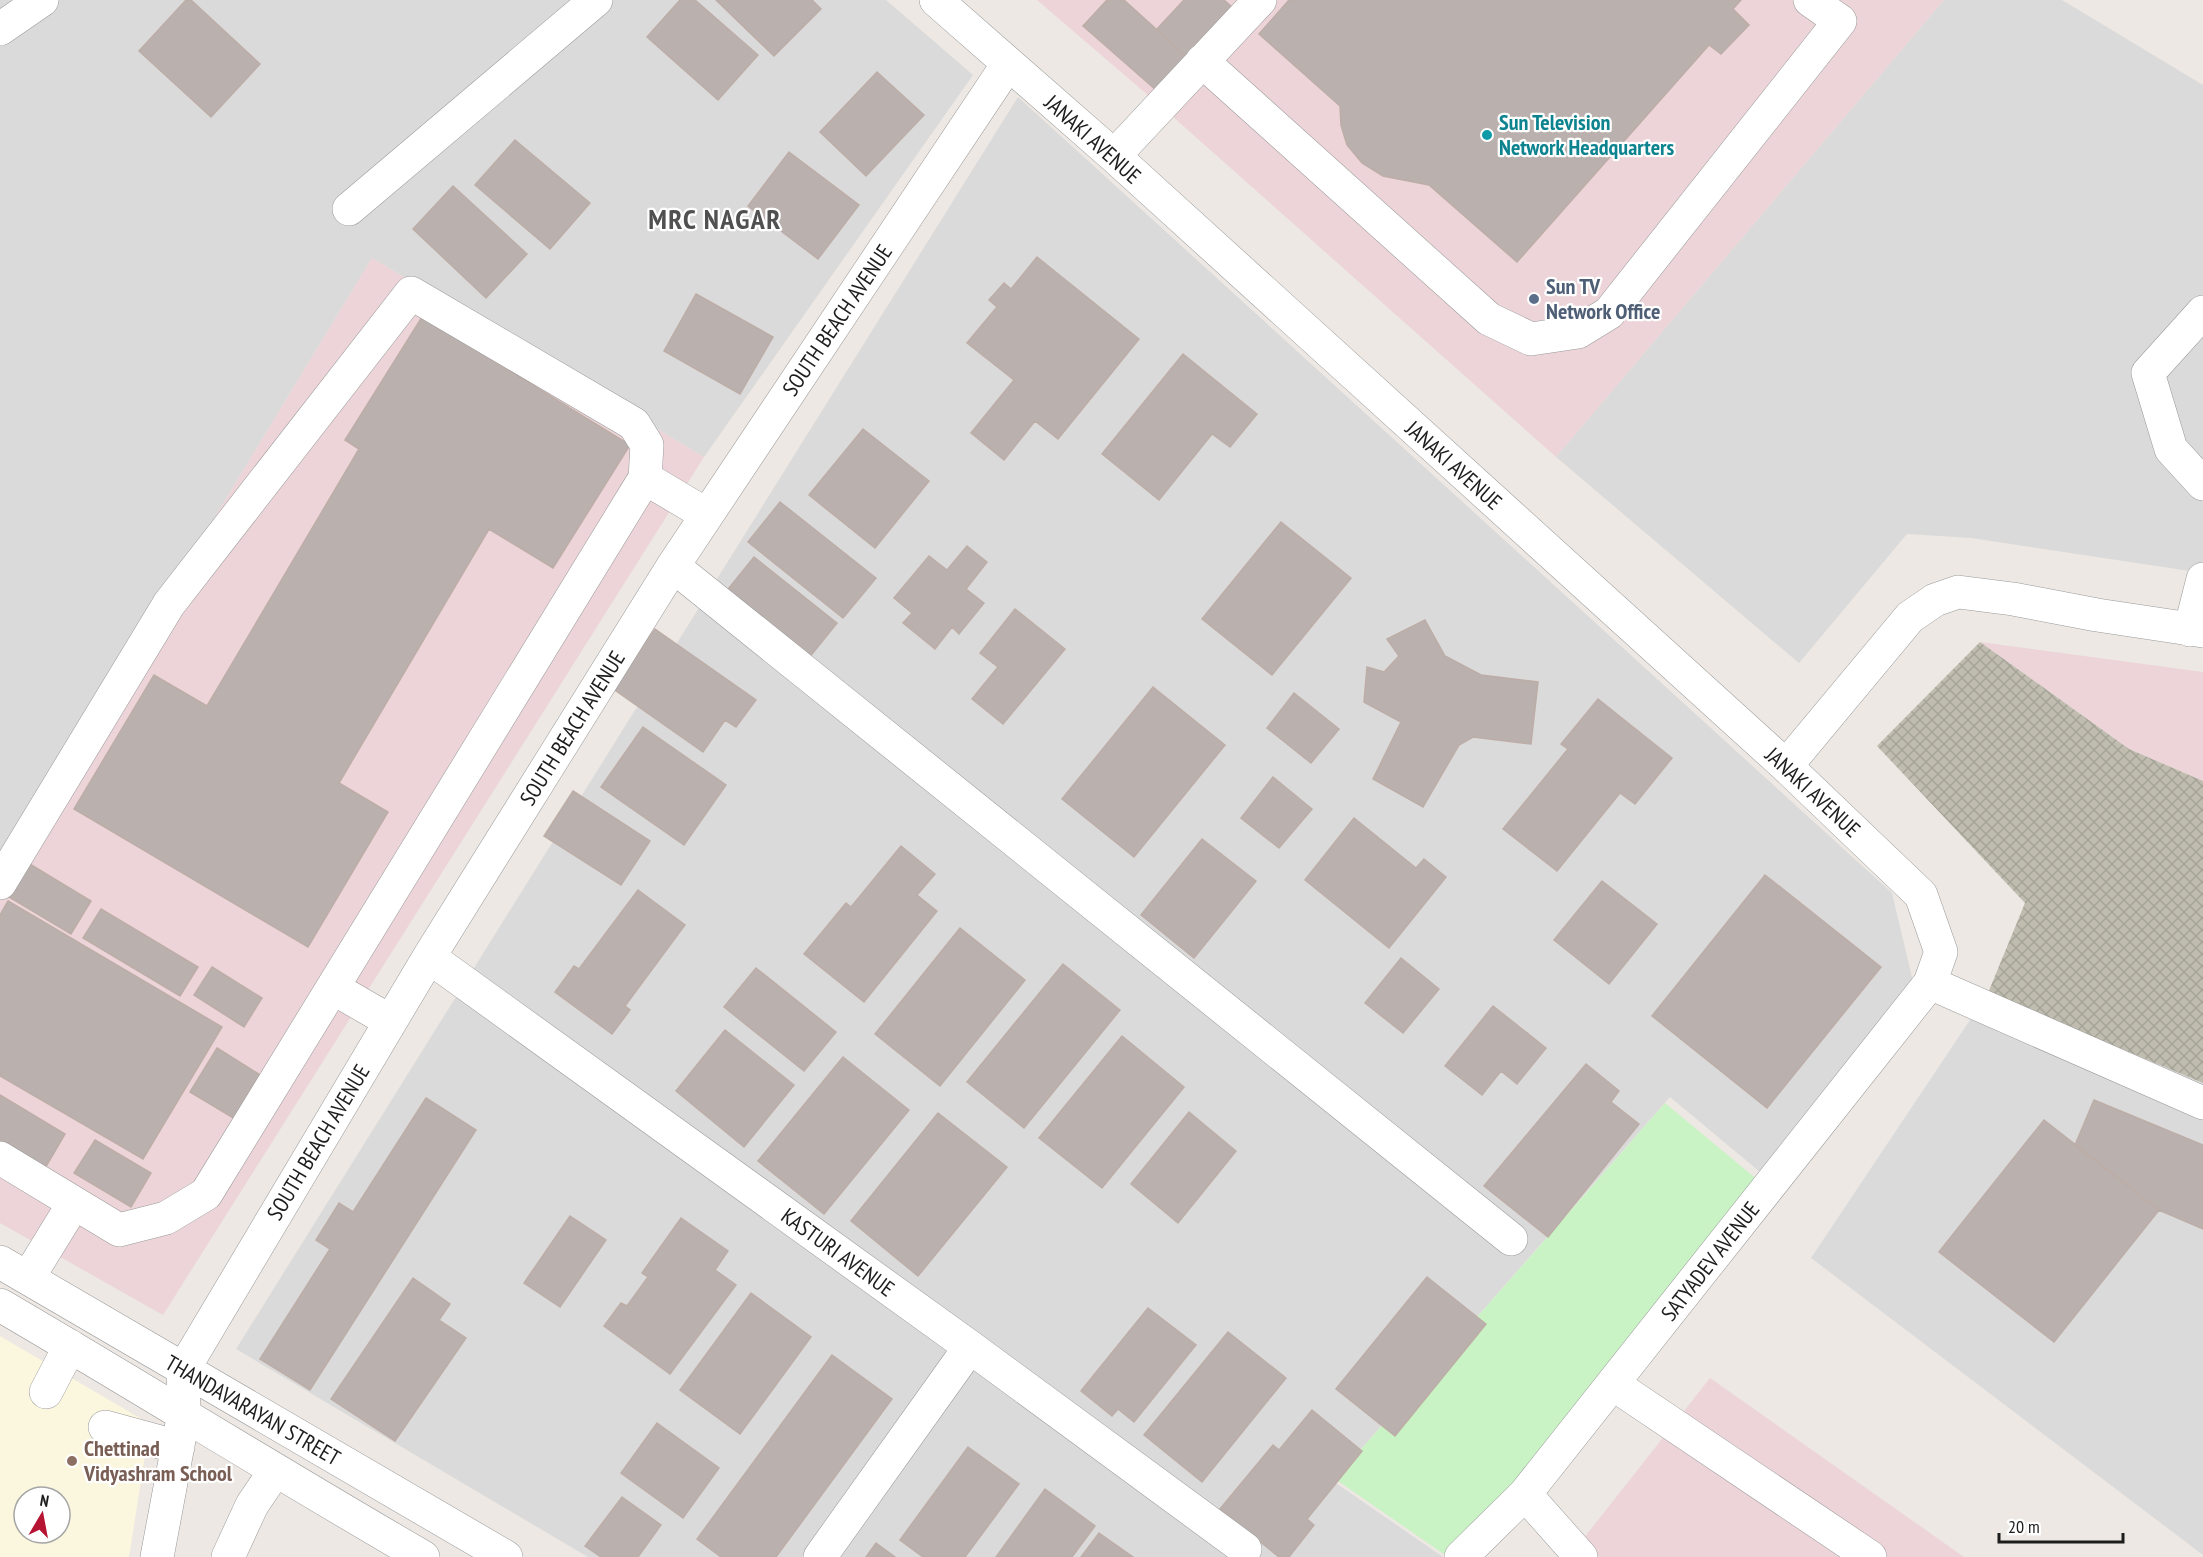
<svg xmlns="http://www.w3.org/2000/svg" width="2203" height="1557" viewBox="0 0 2203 1557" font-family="'PT Sans Narrow',sans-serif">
<defs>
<pattern id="construction-cross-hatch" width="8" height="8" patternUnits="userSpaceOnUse" patternTransform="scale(1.5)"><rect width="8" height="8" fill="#c0bdb0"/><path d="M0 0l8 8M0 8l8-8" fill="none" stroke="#a5a297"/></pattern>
</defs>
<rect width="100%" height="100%" fill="#ede8e3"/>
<path fill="#dbdada" d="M0,0H886L973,75L704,457L372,258L0,871Z
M1944,0H2062L2203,85V573L1971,538L1907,534L1799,663L1556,457Z
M1018,97L1892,893L1915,990L1766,1177L1670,1097L1333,1481L1443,1557H588L236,1349Z
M1988,993L2203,1083V1555L1811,1258Z"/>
<path fill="#ecd4d8" d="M1037,0H1944L1556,457L1163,108Z
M372,258L704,457L163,1315L0,1223V871Z
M1980,642L2203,672V781L2129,749Z
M1710,1378L1964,1557H1569Z"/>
<path fill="#fbf6de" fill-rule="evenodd" d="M0,1336L150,1424L129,1557H0ZM24,1497H60V1533H24Z"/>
<path fill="url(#construction-cross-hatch)" d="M1980,642L2129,749L2203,781V1083L1988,993L2025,903L1877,746Z"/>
<path fill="#c9f3c4" d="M1665,1103L1759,1181L1461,1557H1448L1335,1479Z"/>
<path fill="#bab0ad" stroke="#bdada7" stroke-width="1.5" d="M186,0H191L260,64L211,117L139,51Z
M680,0H695L758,55L718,100L647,37Z
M716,0H812L821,9L774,56Z
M1107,0H1124L1187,57L1156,90L1083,26Z
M1184,0H1224L1232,7L1187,57L1157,29Z
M1289,0H1741L1733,9L1749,25L1721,54L1709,45L1517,262L1429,185L1383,176L1362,163L1347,145L1341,125L1340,106L1259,34Z
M877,72L924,115L866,176L820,132Z
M515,140L590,203L550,249L475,185Z
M789,152L859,205L818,259L748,206Z
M453,186L527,254L486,298L413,229Z
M1037,257L1139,339L1058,439L1035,421L1004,460L971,433L1014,380L967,343L997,307L989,300L1004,283L1011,289Z
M696,294L773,337L740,394L664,351Z
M422,317L630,445L553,568L489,529L339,783L388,812L308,947L74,809L154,675L207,706L359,449L345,440Z
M1183,354L1257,414L1230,447L1212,434L1159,500L1102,454Z
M863,429L929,481L875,548L809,495Z
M780,502L876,578L843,618L748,542Z
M1281,522L1351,578L1272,675L1202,619Z
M967,546L987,562L966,589L984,603L959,634L952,627L935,649L903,623L912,613L894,598L929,556L947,570Z
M754,557L837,623L804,664L721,598Z
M1015,609L1065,649L1003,724L972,699L998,667L980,653Z
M1425,620L1445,656L1481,675L1538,682L1531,744L1473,737L1459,745L1423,807L1373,779L1401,722L1364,702L1367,667L1384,672L1399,656L1387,639Z
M655,629L756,700L736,727L725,720L703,752L612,688Z
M1153,687L1225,745L1134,857L1062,799Z
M1294,693L1339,729L1311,763L1267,728Z
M1598,699L1672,758L1635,804L1620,793L1557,871L1503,829L1568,749L1561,744Z
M643,727L726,785L684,845L601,787Z
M1273,777L1312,809L1279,848L1241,818Z
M573,791L650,841L621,885L544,836Z
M1354,818L1416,868L1424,859L1446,877L1389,948L1305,880Z
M1202,839L1256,881L1194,958L1141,915Z
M901,846L935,874L917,895L937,911L864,1002L804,954L846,903L851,907Z
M28,863L91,901L71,934L9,897Z
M1765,875L1881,967L1767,1108L1652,1016Z
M1602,881L1657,924L1609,984L1554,940Z
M638,890L685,925L625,1006L630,1010L612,1034L555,992L574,966L579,969Z
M8,901L222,1027L143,1159L0,1076V915Z
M101,909L198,967L180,996L83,938Z
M960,928L1025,980L940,1086L875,1034Z
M1401,958L1439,989L1403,1033L1365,1003Z
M1063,964L1120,1010L1024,1128L967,1082Z
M212,967L262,998L244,1027L194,995Z
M756,968L836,1032L804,1071L724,1007Z
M1493,1006L1546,1048L1517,1084L1501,1071L1482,1095L1445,1066Z
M725,1030L794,1085L744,1147L676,1091Z
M1122,1036L1184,1087L1102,1188L1039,1138Z
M217,1048L262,1076L235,1119L190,1092Z
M843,1057L909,1110L824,1214L758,1161Z
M1586,1064L1619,1091L1611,1102L1639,1124L1548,1237L1484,1186Z
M0,1095L65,1134L44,1170L0,1143Z
M426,1098L476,1130L310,1390L260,1359L330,1249L316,1240L339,1203L353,1212Z
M2094,1100L2203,1145V1229L2159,1210L2075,1145Z
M1189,1112L1236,1151L1178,1223L1131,1184Z
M938,1113L1007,1167L918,1276L851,1221Z
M2044,1120L2159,1210L2054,1342L1939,1252Z
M95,1140L151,1173L131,1207L74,1173Z
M570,1216L606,1240L560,1307L524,1283Z
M681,1218L728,1251L715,1270L736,1285L670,1374L604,1326L621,1303L627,1306L648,1277L642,1273Z
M1427,1277L1486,1324L1395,1436L1336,1389Z
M413,1278L450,1304L439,1320L466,1338L395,1441L331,1399Z
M751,1293L811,1337L740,1434L680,1390Z
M1148,1308L1196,1345L1134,1422L1118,1409L1112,1416L1081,1391Z
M1228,1332L1286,1378L1202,1482L1144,1435Z
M832,1355L892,1399L776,1557H721L697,1539Z
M1312,1410L1362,1451L1307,1519L1314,1525L1289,1557H1279L1220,1509L1273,1445L1279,1450Z
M657,1423L719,1468L683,1518L621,1473Z
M968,1447L1019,1484L965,1557H923L900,1540Z
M1045,1489L1095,1526L1072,1557H996Z
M622,1497L661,1525L638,1557H601L585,1546Z
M1099,1533L1133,1557H1081Z
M876,1543L895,1557H866Z"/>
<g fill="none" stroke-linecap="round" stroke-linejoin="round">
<defs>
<path id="minor" d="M936,0L1114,156L1786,766L1921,895L1941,952L1930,983L1525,1494L1461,1557
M0,29L42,0
M1202,61L1489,319L1531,339L1578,332L1609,313L1840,21L1810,0
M1114,156L1260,0
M349,209L596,0
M2203,312L2148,373L2171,449L2203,484
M645,478L707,515
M673,566L1511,1239
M2190,630L2203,579
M1786,766L1910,617L1935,600L1958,592L2013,599L2097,615L2203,631
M0,883L169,604L411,293L634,424L647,445L645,478L206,1194L166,1218L119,1230L0,1158
M429,957L970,1347L1245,1549
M1930,983L2203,1103
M333,988L390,1021
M0,1262L506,1557
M28,1278L74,1203
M0,1305C142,1388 281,1475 423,1557
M1613,1384L1870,1557
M46,1392L70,1346
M105,1427L178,1447
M1525,1494L1581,1557
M157,1557L184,1413L183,1370L429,957L673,566L1008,64
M228,1557L252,1505L275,1471
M820,1557L970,1347"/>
</defs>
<use href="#minor" stroke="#9a9a9a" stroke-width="34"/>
<use href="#minor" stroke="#fff" stroke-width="33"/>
</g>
<circle fill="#0f9aa8" stroke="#fff" stroke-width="2" cx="1487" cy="135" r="6"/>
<circle fill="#5c6f8a" stroke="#fff" stroke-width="2" cx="1534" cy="299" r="6"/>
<circle fill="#8d6e63" stroke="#fff" stroke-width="2" cx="72" cy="1461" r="6"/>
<g text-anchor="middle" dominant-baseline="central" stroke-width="4.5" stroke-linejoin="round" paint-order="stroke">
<g font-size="22" font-weight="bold" fill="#0d838f" stroke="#fff" text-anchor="start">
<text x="1499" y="122">Sun Television<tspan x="1499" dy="25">Network Headquarters</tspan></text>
</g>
<g font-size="22" fill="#1d1d1d" stroke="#fff">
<text transform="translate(1093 139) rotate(42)">JANAKI AVENUE</text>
<text transform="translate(837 320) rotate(-56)">SOUTH BEACH AVENUE</text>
<text transform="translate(1454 465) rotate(42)">JANAKI AVENUE</text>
<text transform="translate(572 728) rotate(-58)">SOUTH BEACH AVENUE</text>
<text transform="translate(1813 792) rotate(43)">JANAKI AVENUE</text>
<text transform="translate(318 1142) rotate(-59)">SOUTH BEACH AVENUE</text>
<text transform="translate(838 1252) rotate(36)">KASTURI AVENUE</text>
<text transform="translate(1710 1261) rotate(-52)">SATYADEV AVENUE</text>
<text transform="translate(253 1410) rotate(30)">THANDAVARAYAN STREET</text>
</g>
<g font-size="22" font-weight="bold" fill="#4e5e75" stroke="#fff" text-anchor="start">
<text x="1546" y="286">Sun TV<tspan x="1546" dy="25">Network Office</tspan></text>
</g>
<g font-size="22" font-weight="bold" fill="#785e54" stroke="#fff" text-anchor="start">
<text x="84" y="1448">Chettinad<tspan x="84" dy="25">Vidyashram School</tspan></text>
</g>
<g font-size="28" font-weight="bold" letter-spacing="1.5" fill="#505050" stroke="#fff">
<text x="715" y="218">MRC NAGAR</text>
</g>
</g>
<g transform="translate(42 1515) rotate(10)"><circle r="28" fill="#ffffff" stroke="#a5a5a5" stroke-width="1.5"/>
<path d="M0-4.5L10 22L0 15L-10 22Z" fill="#b51433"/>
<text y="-9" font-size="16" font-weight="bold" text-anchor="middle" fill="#1d1d1d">N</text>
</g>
<path d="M1999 1533v9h124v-9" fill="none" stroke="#1d1d1d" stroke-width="3"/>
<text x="2008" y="1533" font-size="18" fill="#1d1d1d" stroke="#ffffff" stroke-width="4.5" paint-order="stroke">20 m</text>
</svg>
